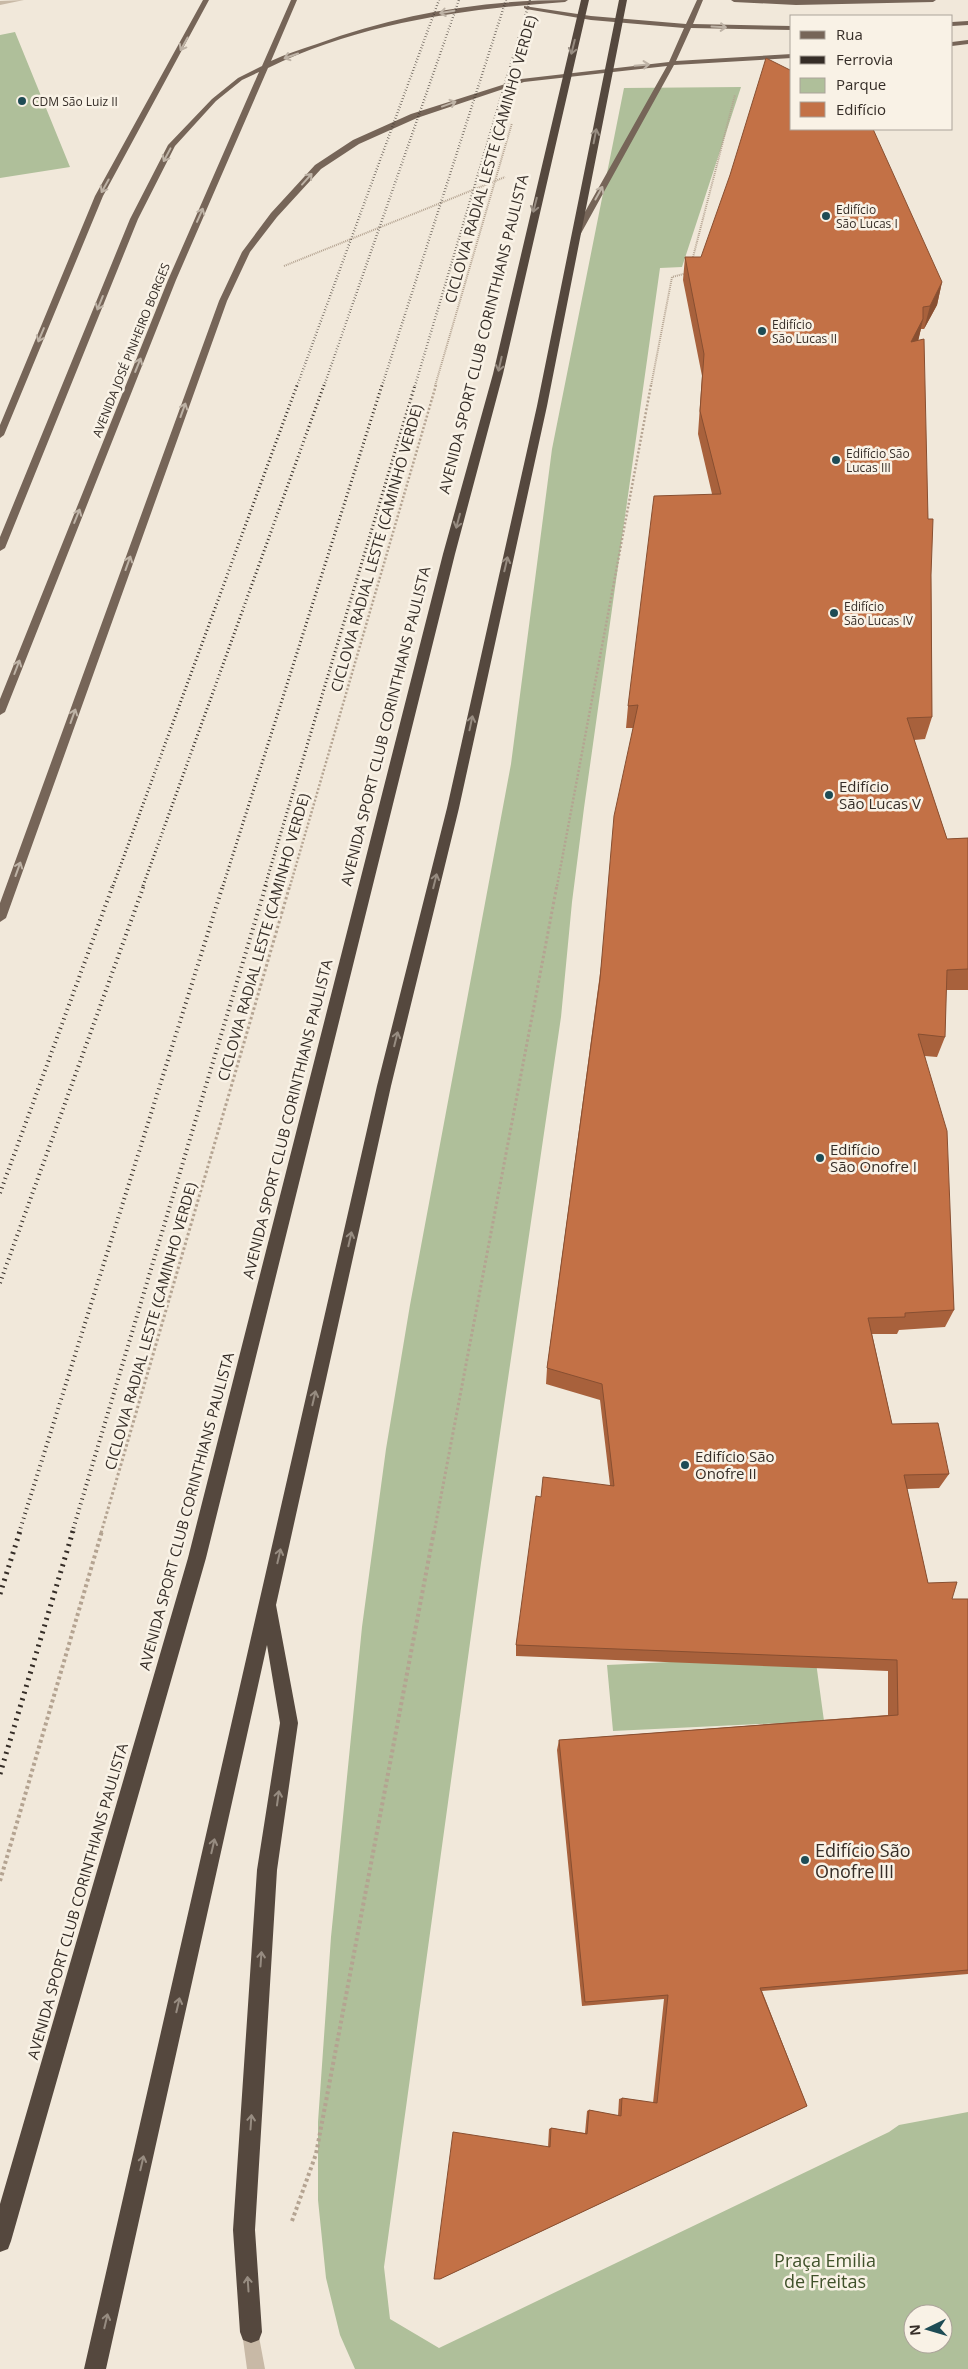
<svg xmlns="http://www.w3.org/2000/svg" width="968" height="2369" viewBox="0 0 968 2369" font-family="'Open Sans',sans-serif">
<rect width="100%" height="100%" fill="#f1e8da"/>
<path fill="#afbf9a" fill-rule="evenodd" d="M15,32L70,167L0,178V35Z
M741,87L682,267L660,268L584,808L572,902L561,1017L481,1563L384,2267L390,2319L439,2348L889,2132L899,2125L968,2112V2369H355L340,2335L326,2278L318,2200V2122L331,1937L362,1627L386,1449L410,1305L511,764L552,449L624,88ZM913,2314H943V2344H913Z
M815,1655L824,1721L613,1731L607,1665Z"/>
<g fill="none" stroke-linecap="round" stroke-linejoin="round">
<path stroke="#b4a391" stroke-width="2" stroke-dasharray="1 1" stroke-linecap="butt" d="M692,261L735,95
M284,266L505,177
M435,386L512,123
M651,386L672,277L687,273"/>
<path stroke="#b4a391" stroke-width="2.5" stroke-dasharray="2 2" stroke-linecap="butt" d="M290,886L436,385
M557,886L651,385"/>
<path stroke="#b4a391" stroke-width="3" stroke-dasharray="2.5 2.5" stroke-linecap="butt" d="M101,1533L290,885
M434,1533L557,885"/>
<path stroke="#b4a391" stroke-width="4" stroke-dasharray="3 3" stroke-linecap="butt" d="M0,1881L102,1531
M292,2221L316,2154L434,1531"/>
<path fill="#c8b9a6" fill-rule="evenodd" d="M24,0L0,5V1Z
M251,2323L257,2326L265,2369H247L242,2332L245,2326Z"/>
<path fill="#766558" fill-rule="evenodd" d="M203,0H209L103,196L4,435L0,438V425L95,196Z
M291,0H297L271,61C286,54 302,49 317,44C398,14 483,0 568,0L565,2C463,9 361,23 268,68L176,280L5,712L0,715V699L168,280L259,72L242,80L216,101L175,146L138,219L5,548L0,551V537L130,219L168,145L212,99L238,78L262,66Z
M697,0H703L693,24L792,26V30L691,28L676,61L792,54V58L674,65L579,237L572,235L667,66L524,82L417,118L359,144L321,169L277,217L250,252L227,301L6,918L0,922V903L219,301L242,252L271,213L315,165L353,140L411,114L521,79L669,62L684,28L591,20L526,9L524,8V6L591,16L686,24Z
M731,0H936L933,2L796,5L734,2Z
M968,21V25L952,26V22Z
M968,40V44L952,46V42Z"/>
<path fill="#55483e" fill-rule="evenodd" d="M581,0H589L503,374L455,554L206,1558L11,2241L8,2249L0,2252V2204L188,1558L443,554L493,374Z
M619,0H627L547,406L459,808L391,1086L276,1605L298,1723L277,1870L255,2230L262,2332L259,2340L251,2343L243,2340L240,2332L233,2230L257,1870L280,1723L267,1645L106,2369H84L377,1086L447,808L537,406Z"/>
<path stroke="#352d27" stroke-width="2.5" stroke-dasharray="0.5 2.5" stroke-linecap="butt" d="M297,386L439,0
M324,386L459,0
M382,386L506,0
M415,386L530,0"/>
<path stroke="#352d27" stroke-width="3" stroke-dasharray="1 3" stroke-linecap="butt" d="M113,886L297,385
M143,886L324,385
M223,886L382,385
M265,886L415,385"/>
<path stroke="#352d27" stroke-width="4" stroke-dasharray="1 4" stroke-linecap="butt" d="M0,1193L113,885
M0,1283L144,885
M19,1533L223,885
M72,1533L266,885"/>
<path stroke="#352d27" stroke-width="5" stroke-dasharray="2 5" stroke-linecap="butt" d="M0,1594L20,1531
M0,1774L73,1531"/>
</g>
<path fill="#a8613c" d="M685,257L942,282L937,305L924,329H921L918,340L931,575L932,717L925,739L914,740L947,839L968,838V990H946L945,1037L937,1057L925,1056L954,1310L945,1327L899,1330L897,1334H872L892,1424L949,1474L939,1488L907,1489L928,1583L952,1599H968V1974L762,1991L807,2106L440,2279L548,2147L549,2129L551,2128L585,2133L587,2111L589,2110L618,2116L619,2099L622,2098L653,2103L664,1999L582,2006L557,1750L559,1740L888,1715V1671L516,1656V1645L541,1497L610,1485L600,1400L546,1384L547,1368L633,728H626L628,706L712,494L698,434L702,376L683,280Z"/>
<path fill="#884f31" d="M942,282L937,305L924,329L930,306Z
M923,319L918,342H911Z"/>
<path fill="#c37146" stroke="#884f31" d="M766,58L792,71V129H873L942,282L930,306L923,307V319L911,342L924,339L928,519H933L931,575L932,717L907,718L947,839L968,838V969L947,970L945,1037L918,1034L947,1131L954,1310L905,1313V1317L868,1318L892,1424L938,1423L949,1474L904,1475L928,1583L957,1582L952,1599H968V1970L760,1988L807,2106L440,2279H434L453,2132L550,2147L551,2128L587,2134L589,2110L621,2116L622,2098L657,2103L668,1995L585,2002L559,1740L898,1715L897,1660L516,1645L536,1496L541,1497L543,1477L614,1486L602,1384L547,1368L600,979L614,816L638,705L628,706L654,496L721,494L700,411L704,354L685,257H701L730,175Z"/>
<defs><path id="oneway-shaft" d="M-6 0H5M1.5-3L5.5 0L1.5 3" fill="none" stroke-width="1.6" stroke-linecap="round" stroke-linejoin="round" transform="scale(1.25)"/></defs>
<g stroke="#beb3a6">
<use href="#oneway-shaft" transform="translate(447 12) rotate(171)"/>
<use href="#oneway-shaft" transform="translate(719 27) rotate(3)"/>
<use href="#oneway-shaft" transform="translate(184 44) rotate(119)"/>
<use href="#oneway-shaft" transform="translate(291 56) rotate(161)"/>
<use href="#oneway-shaft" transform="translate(642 65) rotate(-5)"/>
<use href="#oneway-shaft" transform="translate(449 104) rotate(-20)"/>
<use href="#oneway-shaft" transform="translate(167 155) rotate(118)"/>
<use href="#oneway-shaft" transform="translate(307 179) rotate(-48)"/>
<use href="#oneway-shaft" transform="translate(105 186) rotate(119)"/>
<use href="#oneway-shaft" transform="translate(599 193) rotate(-61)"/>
<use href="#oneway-shaft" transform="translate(200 215) rotate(-66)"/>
<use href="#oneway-shaft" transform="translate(100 303) rotate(112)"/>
<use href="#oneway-shaft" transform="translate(41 335) rotate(113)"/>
<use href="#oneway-shaft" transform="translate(138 365) rotate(-68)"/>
<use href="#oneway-shaft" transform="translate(183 410) rotate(-70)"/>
<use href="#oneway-shaft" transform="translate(77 516) rotate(-68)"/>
<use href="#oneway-shaft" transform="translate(128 563) rotate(-70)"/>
<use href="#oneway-shaft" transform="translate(17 667) rotate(-69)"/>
<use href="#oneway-shaft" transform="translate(73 716) rotate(-70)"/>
<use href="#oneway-shaft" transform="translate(18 869) rotate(-70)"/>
</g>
<g stroke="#978c81">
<use href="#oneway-shaft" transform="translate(573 47) rotate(104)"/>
<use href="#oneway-shaft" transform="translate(595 136) rotate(-79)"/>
<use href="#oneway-shaft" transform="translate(535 205) rotate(104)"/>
<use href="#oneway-shaft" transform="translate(500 364) rotate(103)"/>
<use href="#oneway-shaft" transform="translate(458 521) rotate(105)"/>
<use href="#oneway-shaft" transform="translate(506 564) rotate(-77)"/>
<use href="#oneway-shaft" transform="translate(471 723) rotate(-78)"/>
<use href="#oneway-shaft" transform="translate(435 881) rotate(-76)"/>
<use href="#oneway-shaft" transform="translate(396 1039) rotate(-76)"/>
<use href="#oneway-shaft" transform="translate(350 1239) rotate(-77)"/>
<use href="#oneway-shaft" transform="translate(314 1398) rotate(-77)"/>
<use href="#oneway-shaft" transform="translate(279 1556) rotate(-77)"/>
<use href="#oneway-shaft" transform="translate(278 1798) rotate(-82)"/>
<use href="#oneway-shaft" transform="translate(213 1846) rotate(-77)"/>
<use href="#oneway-shaft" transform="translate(261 1959) rotate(-86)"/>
<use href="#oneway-shaft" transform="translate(178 2005) rotate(-77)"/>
<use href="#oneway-shaft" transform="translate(251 2122) rotate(-86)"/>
<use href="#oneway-shaft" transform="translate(142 2163) rotate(-77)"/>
<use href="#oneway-shaft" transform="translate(248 2284) rotate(-94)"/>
<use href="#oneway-shaft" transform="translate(106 2321) rotate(-77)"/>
</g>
<g fill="#1e4c55" stroke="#f9f2e6" stroke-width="2">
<circle cx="22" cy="101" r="5"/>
<circle cx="826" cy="216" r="5"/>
<circle cx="762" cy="331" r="5"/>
<circle cx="836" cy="460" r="5"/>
<circle cx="834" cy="613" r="5"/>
<circle cx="829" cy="795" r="5"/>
<circle cx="820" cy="1158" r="5"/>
<circle cx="685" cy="1465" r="5"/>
<circle cx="805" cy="1860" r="5"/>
</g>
<g text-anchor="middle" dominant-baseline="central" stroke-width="5" stroke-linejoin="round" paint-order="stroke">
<g font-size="12" fill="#352d27" stroke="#f9f2e6" text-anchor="start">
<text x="32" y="101">CDM São Luiz II</text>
<text x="836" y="209">Edifício<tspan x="836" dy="14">São Lucas I</tspan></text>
<text x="772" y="324">Edifício<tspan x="772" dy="14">São Lucas II</tspan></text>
<text x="846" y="453">Edifício São<tspan x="846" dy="14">Lucas III</tspan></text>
<text x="844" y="606">Edifício<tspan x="844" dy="14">São Lucas IV</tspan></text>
</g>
<g font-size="12" fill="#352d27" stroke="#f9f2e6">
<text transform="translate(131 350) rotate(-68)">AVENIDA JOSÉ PINHEIRO BORGES</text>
</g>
<g font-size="15" fill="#352d27" stroke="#f9f2e6">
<text transform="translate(490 159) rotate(-74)">CICLOVIA RADIAL LESTE (CAMINHO VERDE)</text>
<text transform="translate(483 334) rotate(-76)">AVENIDA SPORT CLUB CORINTHIANS PAULISTA</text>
<text transform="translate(376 548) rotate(-74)">CICLOVIA RADIAL LESTE (CAMINHO VERDE)</text>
<text transform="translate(385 726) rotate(-76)">AVENIDA SPORT CLUB CORINTHIANS PAULISTA</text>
<text transform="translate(263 937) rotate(-74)">CICLOVIA RADIAL LESTE (CAMINHO VERDE)</text>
<text transform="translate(287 1119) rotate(-76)">AVENIDA SPORT CLUB CORINTHIANS PAULISTA</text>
<text transform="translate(150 1326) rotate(-74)">CICLOVIA RADIAL LESTE (CAMINHO VERDE)</text>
<text transform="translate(186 1511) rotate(-75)">AVENIDA SPORT CLUB CORINTHIANS PAULISTA</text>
<text transform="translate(77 1901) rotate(-74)">AVENIDA SPORT CLUB CORINTHIANS PAULISTA</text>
</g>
<g font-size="15" fill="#352d27" stroke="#f9f2e6" text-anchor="start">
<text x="839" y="786">Edifício<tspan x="839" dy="17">São Lucas V</tspan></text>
<text x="830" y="1149">Edifício<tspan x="830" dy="17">São Onofre I</tspan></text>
<text x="695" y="1456">Edifício São<tspan x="695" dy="17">Onofre II</tspan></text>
</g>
<g font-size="18" fill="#352d27" stroke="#f9f2e6" text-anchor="start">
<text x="815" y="1850">Edifício São<tspan x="815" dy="21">Onofre III</tspan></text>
</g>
<g font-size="18" fill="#40522b" stroke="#f9f2e6">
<text x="825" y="2260">Praça Emilia<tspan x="825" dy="21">de Freitas</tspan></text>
</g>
</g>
<rect x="790" y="15" width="162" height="115" fill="#f9f2e6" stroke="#aba39a"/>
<rect x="800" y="31" width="25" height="8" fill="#766558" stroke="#aba39a"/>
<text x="836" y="40" font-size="15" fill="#352d27">Rua</text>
<rect x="800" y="56" width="25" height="8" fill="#352d27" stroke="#aba39a"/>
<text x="836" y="65" font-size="15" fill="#352d27">Ferrovia</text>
<rect x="800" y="78" width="25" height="15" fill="#afbf9a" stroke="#aba39a"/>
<text x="836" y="90" font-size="15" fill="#352d27">Parque</text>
<rect x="800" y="102" width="25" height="15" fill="#c37146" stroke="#aba39a"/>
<text x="836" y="115" font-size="15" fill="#352d27">Edifício</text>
<g transform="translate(928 2329) rotate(265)"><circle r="24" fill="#f9f2e6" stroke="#aba39a"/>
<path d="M0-4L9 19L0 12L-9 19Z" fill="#1e4c55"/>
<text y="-8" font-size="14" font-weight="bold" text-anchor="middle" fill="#352d27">N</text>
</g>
</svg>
